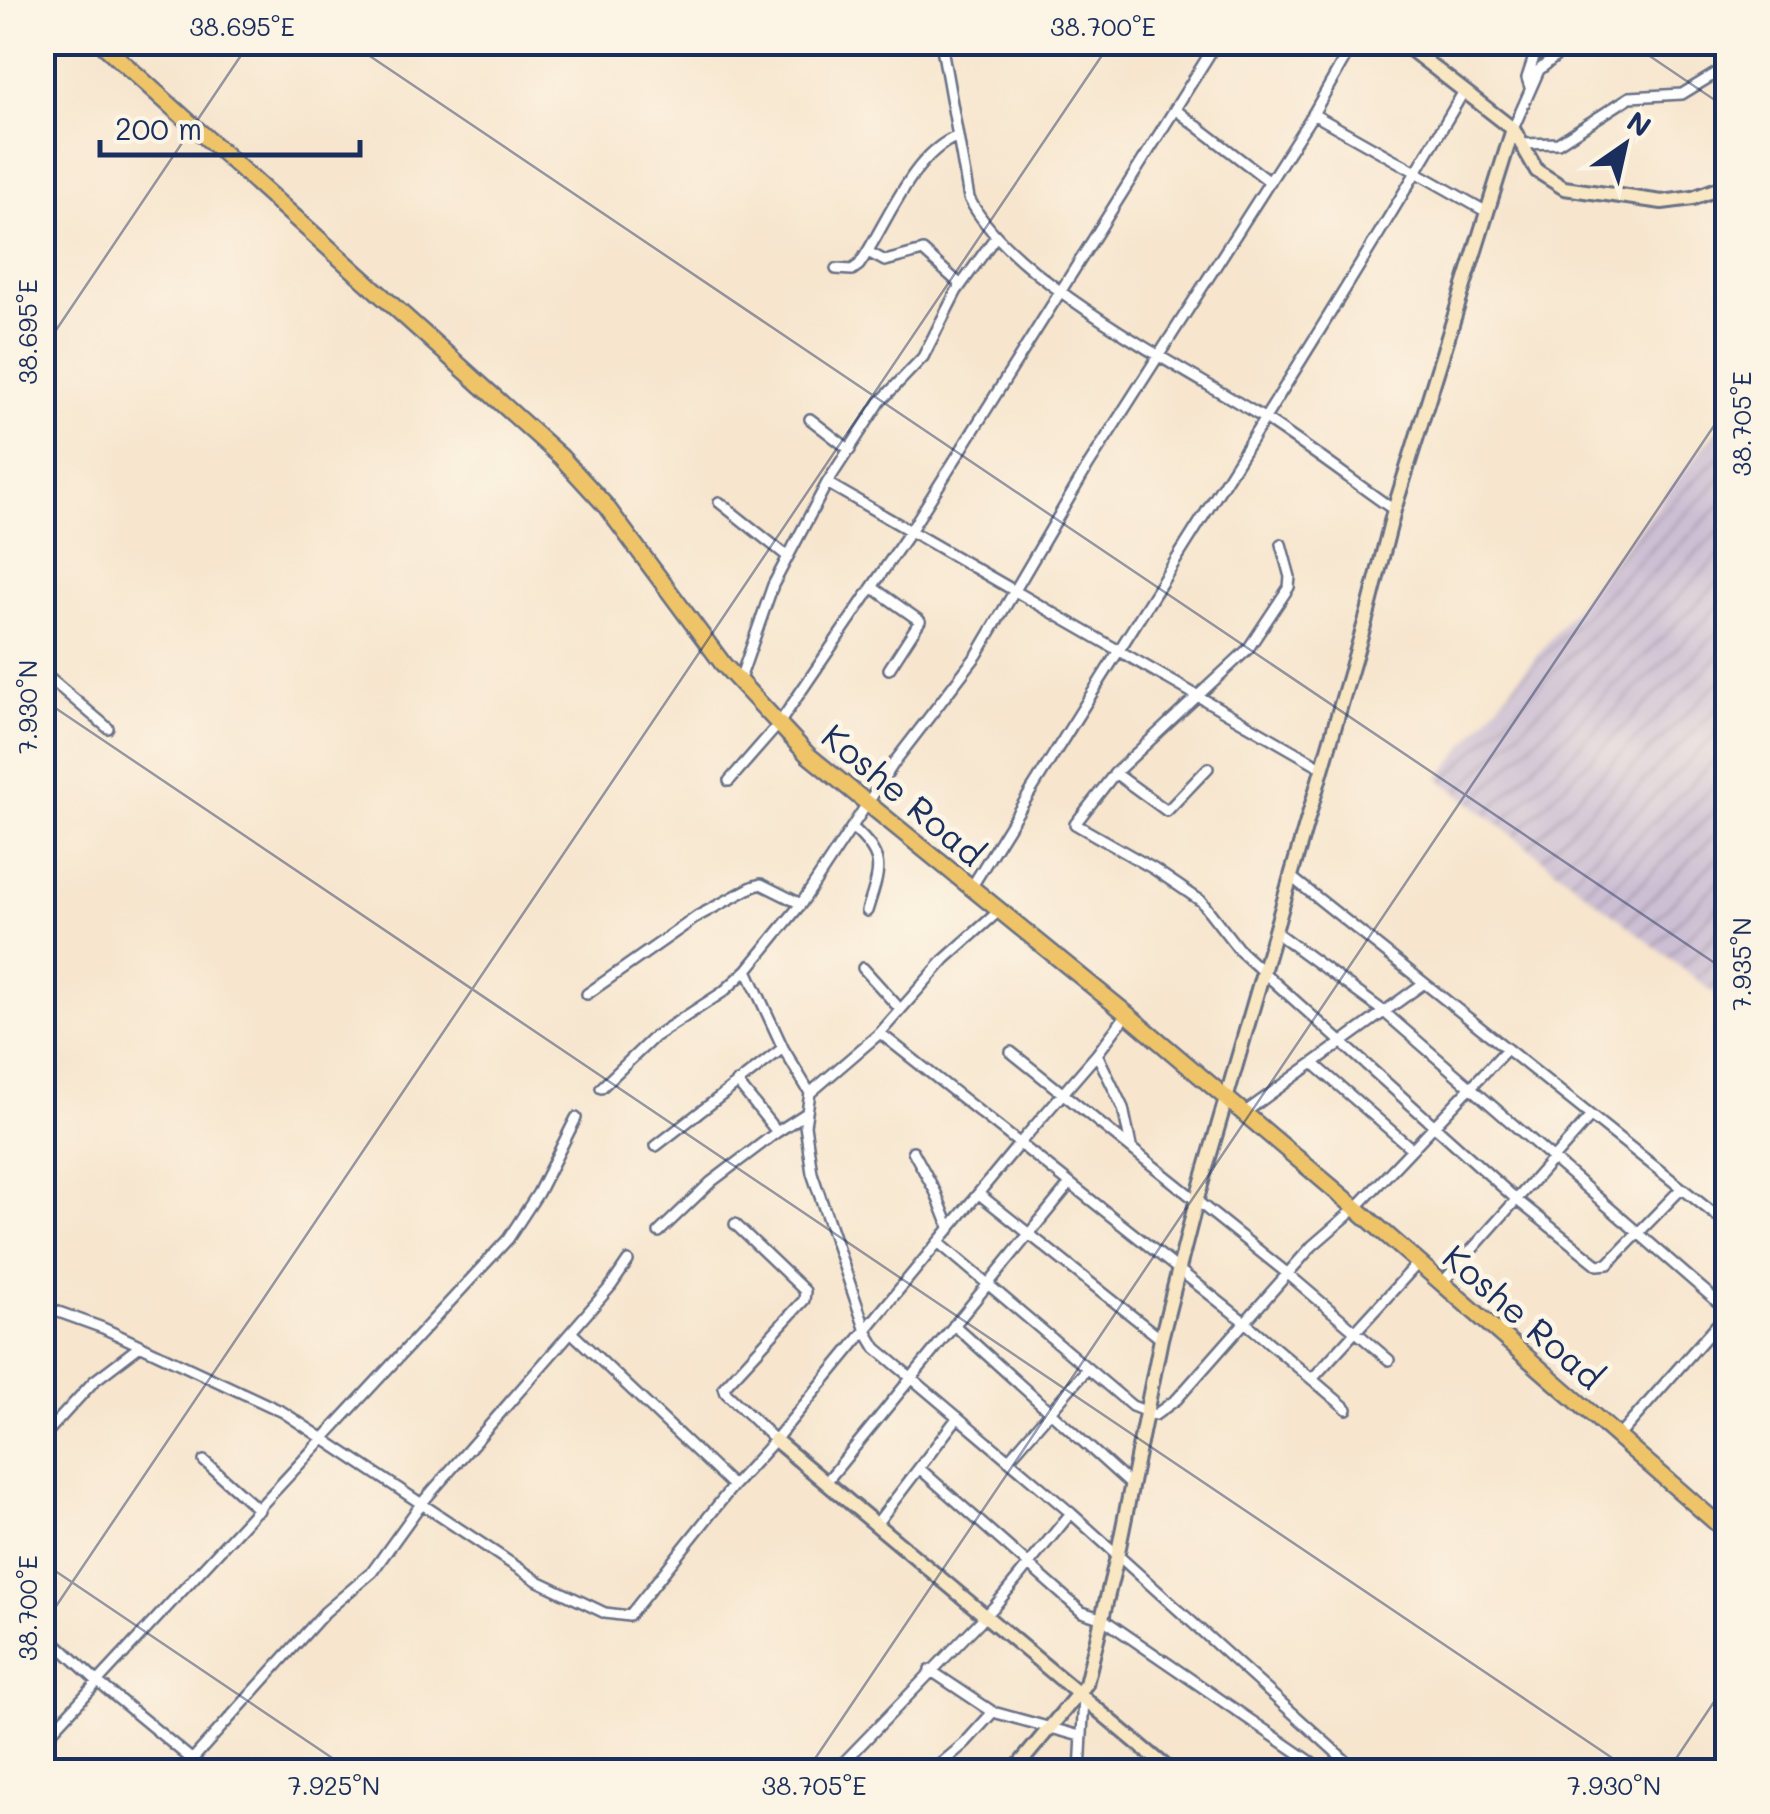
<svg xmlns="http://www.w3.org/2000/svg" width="1770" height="1814" viewBox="0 0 1770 1814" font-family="Mali,sans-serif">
<defs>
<pattern id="industrial-furrows" width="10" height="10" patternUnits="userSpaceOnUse" patternTransform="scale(2.5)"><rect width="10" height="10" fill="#ccbed3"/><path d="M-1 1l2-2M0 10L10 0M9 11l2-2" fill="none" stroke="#a59bae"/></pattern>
</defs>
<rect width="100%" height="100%" fill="#fcf5e5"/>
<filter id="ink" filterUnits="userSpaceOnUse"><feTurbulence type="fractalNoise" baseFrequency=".01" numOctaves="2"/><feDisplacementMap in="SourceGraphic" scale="20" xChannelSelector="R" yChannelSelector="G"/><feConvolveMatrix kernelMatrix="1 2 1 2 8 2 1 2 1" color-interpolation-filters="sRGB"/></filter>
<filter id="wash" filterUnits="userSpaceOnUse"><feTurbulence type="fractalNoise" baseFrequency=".0048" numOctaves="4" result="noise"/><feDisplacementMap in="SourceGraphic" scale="40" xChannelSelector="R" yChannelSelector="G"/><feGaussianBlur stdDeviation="2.25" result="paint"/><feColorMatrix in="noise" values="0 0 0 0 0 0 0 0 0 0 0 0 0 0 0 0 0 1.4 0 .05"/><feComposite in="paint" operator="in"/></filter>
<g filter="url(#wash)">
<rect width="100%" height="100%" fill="#f7e5cd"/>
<path fill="url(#industrial-furrows)" d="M1727,418V1003L1439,778Z"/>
</g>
<g filter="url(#ink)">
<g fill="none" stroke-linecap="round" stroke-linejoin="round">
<defs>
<path id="street" d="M941,42L969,198C1009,279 1183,368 1262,417C1307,446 1350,479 1394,510
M1530,87L1527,78L1539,42
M1176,110L1270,182
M1313,114L1487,212
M1513,129L1539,70L1573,42
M1522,144L1558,143L1630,97L1682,94L1728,66
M868,252L885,261L923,251L961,285
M836,269L852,270L859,265C885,228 911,155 956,137
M810,419L850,450
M827,483L1323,768
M719,502L787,556
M1281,544L1290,577L1289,587L1248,649L1115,773L1075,824L1154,869L1201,901L1240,951L1262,971L1517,1200L1598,1265L1608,1264L1681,1189
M872,587L920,621L889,669
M42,672L108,728
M739,682L773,585L827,483L880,402L923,357L956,292L996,236
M1115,773L1167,811L1208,768
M729,781L778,725L909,533L1217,42
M853,828C887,859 880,869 867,911
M1290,876L1728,1225
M971,888C1134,622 1306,361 1464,91
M999,911L945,959L880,1033L810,1093L805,1125L812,1173L866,1331L876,1348L1071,1513L1358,1772
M1274,931L1383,1011L1728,1311
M863,968L900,1009
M747,970L783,1048L810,1093
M587,994L698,916L752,887L761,884L801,904
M1127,1014L1097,1054L1123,1108L1131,1146
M880,1033L1246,1323L1347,1409
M1011,1052L1288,1274L1389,1360
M1313,1063L1412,1149
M601,1088L654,1037L723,992L747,970L801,904L896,760L977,655L1088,466L1313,114L1354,42
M1244,1113L1424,983
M777,1132L805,1114
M656,1146L783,1048
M913,1151L936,1193L950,1229
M979,1194L1161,1339
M735,1224L805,1291L804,1300L724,1387L726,1393L775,1440
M659,1232L711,1182L777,1132L737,1082
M938,1242L1132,1406L1155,1415L1177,1399L1312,1246L1356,1208L1507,1049
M1442,1283L1591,1116
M42,1306L103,1328L283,1412L538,1581L605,1613L629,1616L733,1486L775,1440L1019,1144L1097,1054
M954,1325L1130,1484
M571,1332L733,1486
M1313,1378L1418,1263
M42,1438L94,1381L140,1346
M1617,1438L1728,1312
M1008,1460L1087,1369
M204,1461L259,1510
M919,1468L1082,1612L1103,1619L1326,1772
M827,1481L1069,1185
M877,1523L958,1417
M42,1630L98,1682L207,1772
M930,1670L993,1712L1080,1736
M42,1742L508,1239L538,1193L576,1118
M843,1763L994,1607L1071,1513
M181,1772L325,1612L372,1572L421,1504L611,1286L628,1261
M931,1772L964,1744L993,1712
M1080,1772L1084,1697
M1719,1772L1728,1761"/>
<path id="secondary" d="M1401,42L1513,129L1537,171L1564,188L1662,202L1693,198L1728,185
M775,1440L1172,1772
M1013,1772L1086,1684L1117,1557L1161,1339L1196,1202L1368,612L1394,510L1513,129"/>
<path id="primary" d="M100,42L561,457L605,505L723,664L808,755L1127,1014L1356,1208L1728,1533"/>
</defs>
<use href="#street" stroke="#686f85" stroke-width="14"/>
<use href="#secondary" stroke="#686f85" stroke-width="18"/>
<use href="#primary" stroke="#686f85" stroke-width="20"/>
<use href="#street" stroke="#fff" stroke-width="9"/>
<use href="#secondary" stroke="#f9e7c3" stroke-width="12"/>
<use href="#primary" stroke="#efc469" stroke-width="15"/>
</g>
</g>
<path fill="none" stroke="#1b2f5e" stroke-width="2.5" stroke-opacity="0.45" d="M349,42L1728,972M1629,42L1728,109M42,351L250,42M42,699L1633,1772M42,1562L353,1772M42,1627L1111,42M806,1772L1728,405M1667,1772L1728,1681"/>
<g text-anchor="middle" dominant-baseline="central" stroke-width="10" stroke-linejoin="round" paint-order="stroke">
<g font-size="35" fill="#1b2f5e" stroke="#fcf5e5">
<text transform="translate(904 794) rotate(40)">Koshe Road</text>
<text transform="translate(1524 1316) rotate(41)">Koshe Road</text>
</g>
</g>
<rect width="1770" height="1814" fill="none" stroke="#fcf5e5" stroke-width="110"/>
<g transform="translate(1625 145) rotate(34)" stroke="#fcf5e5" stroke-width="8" paint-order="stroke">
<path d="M0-8L18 38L0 25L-18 38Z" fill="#1b2f5e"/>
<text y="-15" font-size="28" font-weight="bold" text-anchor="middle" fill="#1b2f5e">N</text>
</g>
<path d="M100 140v15h260v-15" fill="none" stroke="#1b2f5e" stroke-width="5"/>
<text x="115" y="140" font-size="30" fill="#1b2f5e" stroke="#fcf5e5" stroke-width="8" paint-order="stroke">200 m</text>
<rect x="55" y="55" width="1660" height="1704" fill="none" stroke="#1b2f5e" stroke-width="4"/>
<g font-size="25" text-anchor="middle" fill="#1b2f5e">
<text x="242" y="36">38.695°E</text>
<text x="1103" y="36">38.700°E</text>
<text transform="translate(28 332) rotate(-90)" y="9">38.695°E</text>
<text transform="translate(1742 424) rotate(-90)" y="9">38.705°E</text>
<text transform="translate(28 707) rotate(-90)" y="9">7.930°N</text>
<text transform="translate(1742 964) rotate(-90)" y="9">7.935°N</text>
<text transform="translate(28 1608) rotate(-90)" y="9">38.700°E</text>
<text x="334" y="1795">7.925°N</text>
<text x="814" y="1795">38.705°E</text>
<text x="1614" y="1795">7.930°N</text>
</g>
</svg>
